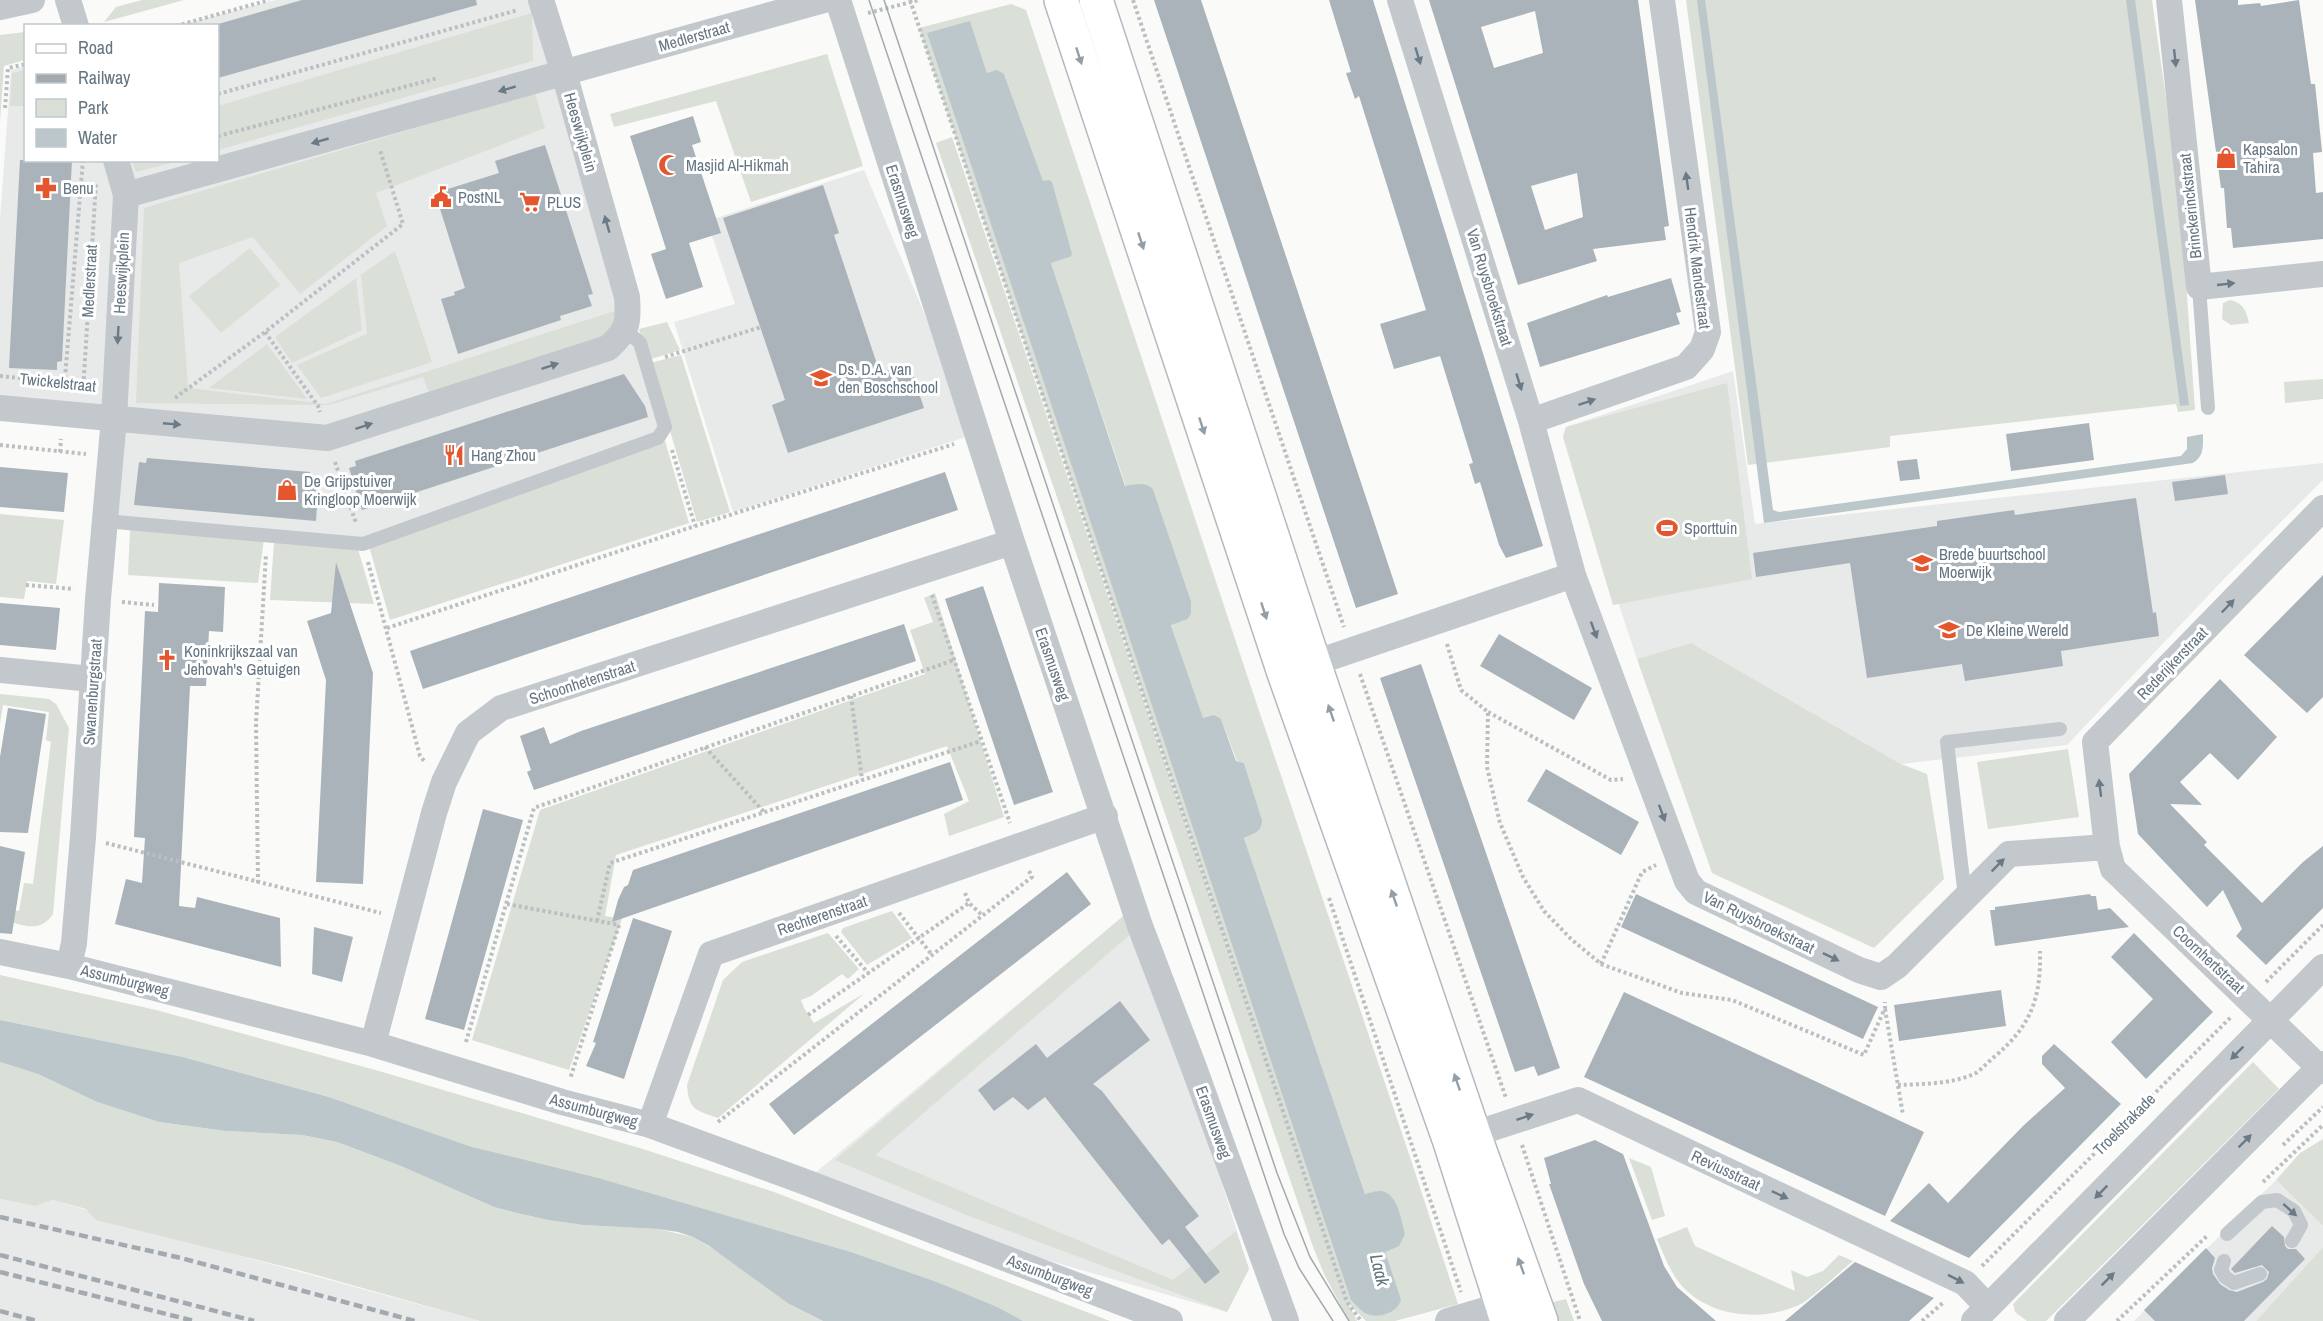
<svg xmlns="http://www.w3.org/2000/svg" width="2323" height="1321" viewBox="0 0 2323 1321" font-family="'Archivo Narrow',sans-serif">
<rect width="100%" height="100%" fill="#fafaf8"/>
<path fill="#e8e9e9" d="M276,0H535L666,437L359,545L107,524L115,422L0,408V219L11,70L25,66L26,160H218V26L179,25Z
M864,170L975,434L733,512L674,322L735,304L707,221Z
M1733,371L1755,524L2323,463V480L2222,581L2067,745L1901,764L1691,643L1637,659L1563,437L1566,427Z
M1134,907L1249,1269L1227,1312L797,1188Z
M2276,1180L2323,1226V1247L2256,1321H2134Z
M0,1199L35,1206L53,1200L223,1251L480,1321H0Z"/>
<path fill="#dadfd7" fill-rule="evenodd" d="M142,0H184L104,22L116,7Z
M1686,0H2152L2180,196L2195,410L2178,412L2176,404L1890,436V447L1748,465Z
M1011,4L1026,10L1250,684L1410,1157L1458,1304L1395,1321H1366L1348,1303L1357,1321H1349L1324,1274L1312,1244L936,143L952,137L1265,1058L919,28ZM970,21L987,73L1004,74L1070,257L1051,263L1126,487L1142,484L1153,489L1191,601V612L1188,619L1171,624L1203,719H1221L1237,761L1244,763L1262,820L1244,838L1365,1194L1379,1191L1384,1252L1401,1299L1372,1315L1361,1310Z
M532,13L533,61L218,150V106Z
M25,32V60L4,66L0,121V35Z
M827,54L863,166L751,202L716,101L614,127L610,114Z
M25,70V106H10L12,73Z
M535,93L545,128L376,193L387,226L300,294L253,237L179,263L188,388L326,404L624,308L626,335L430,396L423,377L329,405L136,403L144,208Z
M132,161V160L178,161L136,172Z
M250,248L280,285L221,333L189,296Z
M395,251L432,362L321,398L297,365L367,334L361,275Z
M356,278L362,330L292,363L275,337Z
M2230,300C2244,303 2246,311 2249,323L2231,325L2222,319L2223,303Z
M667,322L680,350L648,360L639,329Z
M267,344L307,399L209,388Z
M681,355L730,512L697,522L650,363Z
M2323,379V399L2285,403L2284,382Z
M1727,383L1752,579L1613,605L1563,437L1566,427Z
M665,441L689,523L390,620L369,546Z
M0,514L64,520L56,584L27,581L24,599L0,597Z
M130,529L264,539L258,583L128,575Z
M274,542L358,549L374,604L270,600Z
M935,593L1004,817L949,836L944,814L969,801L947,746L616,855L605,916L622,919L569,1070L472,1040L540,810L925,674L910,630L933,622L924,598Z
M1691,643L1901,764L1927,774L1944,879L1874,948L1712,873L1637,659Z
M0,694L49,699L56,704L69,728L53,914C39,935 21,924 0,919V908L19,911L24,883L33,884L51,742L46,740L49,712L3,705L0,724Z
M2068,749L2079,817L1988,829L1977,762Z
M1134,907L1140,926L875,1155L1173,1280L1236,1231L1249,1269L1227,1312L969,1216L835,1160Z
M892,911L912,938L867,965L841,932L843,928Z
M828,933L859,969L848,979L842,974L811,996L801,1000L804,1008L814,1023L865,993L718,1118C695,1110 689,1110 687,1085L723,980L742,962Z
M0,975L156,1010L379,1071L643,1149L774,1192L1110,1321H1023L937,1282L851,1252L689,1205L472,1147L329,1097L183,1057L0,1020Z
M0,1062L38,1074L97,1102L159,1122L226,1131L302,1135L337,1142L401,1166L494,1207L517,1213L548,1220L583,1225L658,1229L693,1237L721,1254L789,1304L823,1321H480L302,1271L96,1220L86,1209L53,1200L35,1206L0,1199Z
M2253,1062L2279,1089L2046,1321H2027L2015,1312L2013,1304Z
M2323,1139V1226L2276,1180L2300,1153Z
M1629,1158L1651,1167L1665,1216L1652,1220Z
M1687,1227L1695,1246L1795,1291L1791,1270L1807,1277L1823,1271L1839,1255L1853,1261C1836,1275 1820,1291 1803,1303C1768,1321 1717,1319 1687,1291C1672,1278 1665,1257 1657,1239Z
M2323,1247V1321H2256Z
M1566,1299L1574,1321H1557L1549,1303Z"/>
<path fill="#bbc7cb" d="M1697,0H1705L1773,510L1779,512L2181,456L2187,449V437L2203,434C2203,447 2204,456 2193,463L1764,523Z
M2126,0H2135L2189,405L2180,406Z
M970,21L987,73L997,70L1004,74L1043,181L1049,180L1052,182L1072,254L1070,257L1051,263L1125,486C1135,485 1144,481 1153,489L1191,601V613L1188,619L1171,625L1203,718L1214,715L1221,719L1236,761L1244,763L1262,820C1262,832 1254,833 1244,838L1365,1194C1369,1193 1375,1191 1379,1191C1398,1191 1401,1220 1405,1234L1399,1246L1385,1252L1401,1299C1399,1311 1382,1318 1370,1315C1362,1313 1357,1306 1351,1300L927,33Z
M0,1020L183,1057L329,1097L472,1147L598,1178L851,1252L937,1282L997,1307L1023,1321H823L789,1304L709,1246L693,1237L678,1232L658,1229L583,1225L548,1220L517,1213L494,1207L401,1166L337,1142L302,1135L226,1131L159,1122L97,1102L38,1074L0,1062Z"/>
<path fill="#aab3b9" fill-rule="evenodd" d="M302,0H476L477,5L218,78V24Z
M1154,0H1201L1398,594L1356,608Z
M1329,0H1373L1543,546L1506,558L1499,545L1480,482L1475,484L1469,464L1473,463L1440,356L1394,369L1380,324L1426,310L1359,96L1355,99L1346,73L1351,72Z
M1429,0H1638L1669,226L1664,227L1666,240L1593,249L1597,261L1518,285ZM1535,11L1543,53L1494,68L1481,27ZM1577,173L1583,217L1545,230L1531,186Z
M2195,0H2238V5L2260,3L2261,6L2299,0L2311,84H2315L2318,112L2322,152L2313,153L2316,193L2323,192V239L2233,248L2231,228H2227L2224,188H2221Z
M693,116L701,142L692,145L721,233L689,243L703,287L666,299L651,254L666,249L630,136Z
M545,145L593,294L588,295L592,306L560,316L561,320L458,354L441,299L455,295L454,292L465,288L435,193L499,173L495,161Z
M20,160H72L62,361L57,362V370L9,368Z
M823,185L839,233L834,235L880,373L909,363L924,408L788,453L772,405L785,400L723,218Z
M1671,278L1681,312L1676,313L1680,324L1540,367L1527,323L1607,295L1608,297Z
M624,374L645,406L648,417L362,510L349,468L356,466L355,461Z
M2089,423L2094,460L2011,471L2006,434Z
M147,458L310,472L312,479L319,477L316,521L134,505L139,462L146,463Z
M1917,459L1920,479L1900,481L1897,461Z
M0,467L68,473L64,512L0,507Z
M945,472L958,510L423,689L410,651Z
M2225,475L2228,494L2175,501L2172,482Z
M2136,498L2153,613L2156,612L2159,636L2061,651L2063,666L1965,681L1962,664L1867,678L1850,563L1756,577L1753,553L1937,526V521L2014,510L2015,515Z
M336,562L373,673L363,884L316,882L326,680L307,621L331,613Z
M2323,575V697L2307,713L2244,655Z
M159,583L225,587L223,632L209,631L206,686H190L179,906L195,908L197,897L280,918L281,967L115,924L126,879L142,883L145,838L134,837L145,611L158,612Z
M983,586L1053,792L1014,805L945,599Z
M0,603L60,608L56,650L0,645Z
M904,624L916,661L534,790L527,772L531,770L520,736L544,727L550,744L581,731Z
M1499,634L1592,688L1574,720L1480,666Z
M1421,664L1560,1068L1538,1076L1534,1066L1515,1072L1380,678Z
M2220,679L2277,737L2238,780L2210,753L2180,782L2202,805L2170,804L2207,842L2204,845L2262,903L2303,862L2323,846V908L2266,965L2236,936L2242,929L2223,890L2207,907L2138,834L2129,774Z
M8,708L46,714L28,833L0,832V757Z
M950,762L963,800L612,922L618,900L624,887L628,885L633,870Z
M1546,769L1639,822L1621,855L1527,801Z
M483,809L523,820L464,1030L425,1019Z
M0,846L25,852L12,934L0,933Z
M1067,872L1091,904L794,1135L769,1104Z
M1636,894L1878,1007L1863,1039L1621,927Z
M2090,894L2091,896H2096L2098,910L2110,908L2129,927L1995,946L1990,910H1995V907Z
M633,918L672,931L624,1079L586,1066L596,1043L593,1042Z
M314,927L353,937L342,982L312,974Z
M2134,933L2213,1012L2146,1079L2111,1042L2153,999L2111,957Z
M2001,990L2006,1026L1899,1041L1894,1005Z
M1624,992L1924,1132L1885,1216L1584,1077Z
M1120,1001L1150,1040L1093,1084L1102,1091L1199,1216L1185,1227L1220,1272L1205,1284L1169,1239L1162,1245L1045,1097L1028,1110L1013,1097L994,1111L978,1090L1036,1044L1047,1058Z
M2054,1044L2121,1104L1969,1258L1890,1221L1929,1183L1948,1203L2024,1125L2065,1088L2042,1064V1056Z
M1595,1140L1623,1154L1664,1266L1677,1287L1716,1321H1602L1584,1284L1549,1184H1551L1544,1158Z
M2272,1226L2284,1237L2285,1246L2288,1249H2296L2305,1259L2244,1321H2155L2144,1310L2206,1248L2215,1258L2212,1268L2213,1274L2220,1284L2229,1290L2237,1292L2263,1282L2267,1279L2269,1272L2262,1265L2235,1273L2231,1269Z
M1855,1262L1934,1298L1909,1321H1785Z"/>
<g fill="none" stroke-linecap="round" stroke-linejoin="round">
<defs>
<path id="secondary" d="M1061,0L1284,673L1450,1142L1507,1321
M1096,0L1314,663L1474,1134L1541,1321"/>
</defs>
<use href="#secondary" stroke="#b3babf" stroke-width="36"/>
<path stroke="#bbbfc2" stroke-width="4" stroke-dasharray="3 3" stroke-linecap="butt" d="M910,0L1347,1302L1361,1321
M1133,0L1344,627
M868,13L919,0
M176,26L269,0
M218,94L518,10
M5,108L8,68L26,64
M218,136L438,78
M265,332L318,406L320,412
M665,357L761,327
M0,376L91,385
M64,390L83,160
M83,391L96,183
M175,398L265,332L403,224L380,150
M0,445L86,454
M672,450L695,526
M60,452L61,439
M335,462L356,523
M368,562L420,756L425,762
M26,585L74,589
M932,595L1010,823
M122,602L154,605
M387,628L695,526L954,444
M1447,644L1461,690L1488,712L1487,767L1500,823L1523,877L1544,911L1571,939L1601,964L1682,993L1732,1000L1864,1055L1885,1008V1002
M1360,674L1506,1098
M851,696L862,780
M1488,712L1611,780L1623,779
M705,747L764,812
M106,843L381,913
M258,883L256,723L266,554
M965,893L969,903L982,915
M1329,898L1461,1292
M507,904L619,925L570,1079
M899,913L932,955
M597,921L610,863L981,741
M836,936L869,974
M1601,964L1642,872L1656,865
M2266,982L2323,925
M1885,1009L1903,1115
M808,1015L969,903
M466,1042L534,808L954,660
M1898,1085C1922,1084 1954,1084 1976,1073C1982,1069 1988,1062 1994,1057C2031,1026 2041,999 2040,951
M718,1122L1032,877L1028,869
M1522,1145L1580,1321
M2283,1145L2323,1107
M2263,1182L2323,1125
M1982,1266L2231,1017
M1922,1321L1944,1302
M2117,1321L2208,1235"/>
<path stroke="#c3c8cc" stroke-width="14" d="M2199,287L2208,408
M105,521L363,544L658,438L665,427L640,343L625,329
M1965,897L1947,742L2060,729
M2227,1234L2262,1202L2277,1200L2294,1211L2301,1225L2292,1241
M2224,1261L2221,1270L2225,1277L2234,1283L2260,1274"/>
<path stroke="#c3c8cc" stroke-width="26" d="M68,0L76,26
M838,0L1012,542L1140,926L1193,1065L1286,1321
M1400,0L1531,421L1573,575L1687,881L1696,892L1859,970L1881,977L1897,966L2009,854L2107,847
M2169,0L2199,287L2323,274
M0,7L32,0
M116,160L126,195
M0,408L327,438L608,348C628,330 629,323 627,297L564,73L541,0
M1531,421L1686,367L1702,349L1708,332L1662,0
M2323,508L2095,742L2107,847L2113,869L2323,1071
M1314,663L1573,575
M0,670L92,679
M0,952L69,966L373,1044L562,1102L650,1125L800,1180L1170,1321
M69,966L74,943L83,837L98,599L114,418L126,195L824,0
M373,1044L434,813L444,782L468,733L501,708L1012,542
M650,1125L711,954L1105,816
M1456,1140L1578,1100L1965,1283L1988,1307
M1448,1321L1519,1300
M1974,1321L2323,967
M2067,1321L2323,1064"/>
<use href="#secondary" stroke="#fff" stroke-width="33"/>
<path stroke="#a2aab0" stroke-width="1.5" d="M869,0L1284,1234L1299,1268L1333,1321
M884,0L1277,1173L1310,1257L1349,1321"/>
<path stroke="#a2aab0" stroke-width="4.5" stroke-dasharray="9 4.5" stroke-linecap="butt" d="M0,1217L181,1258L415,1321
M0,1255L254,1321
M0,1272L194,1321
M0,1311L37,1321"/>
</g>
<defs><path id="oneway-solid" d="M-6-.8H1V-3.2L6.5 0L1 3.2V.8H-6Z" transform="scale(1.5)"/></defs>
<g fill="#939fa8">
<use href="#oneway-solid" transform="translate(1079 56) rotate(72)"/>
<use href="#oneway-solid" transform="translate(1141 241) rotate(72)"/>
<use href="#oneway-solid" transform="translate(1202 426) rotate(72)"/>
<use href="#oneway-solid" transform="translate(1264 611) rotate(72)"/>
<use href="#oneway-solid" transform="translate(1331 713) rotate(-109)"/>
<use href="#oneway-solid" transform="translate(1394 898) rotate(-109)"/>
<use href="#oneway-solid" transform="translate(1457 1082) rotate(-109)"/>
<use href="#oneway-solid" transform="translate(1521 1266) rotate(-110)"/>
</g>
<g fill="#6a7a87">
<use href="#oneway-solid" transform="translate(1418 56) rotate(73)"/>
<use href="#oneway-solid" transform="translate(2175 58) rotate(84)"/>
<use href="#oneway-solid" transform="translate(507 89) rotate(164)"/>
<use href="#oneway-solid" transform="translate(320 141) rotate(164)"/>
<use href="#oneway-solid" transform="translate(1687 181) rotate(-98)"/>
<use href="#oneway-solid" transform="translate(607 224) rotate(-106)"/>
<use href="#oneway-solid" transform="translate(2226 284) rotate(-6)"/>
<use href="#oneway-solid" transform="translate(118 335) rotate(93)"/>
<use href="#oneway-solid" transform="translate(550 366) rotate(-18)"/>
<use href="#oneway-solid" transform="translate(1519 382) rotate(73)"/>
<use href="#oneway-solid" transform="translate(1587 402) rotate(-19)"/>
<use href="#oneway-solid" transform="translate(172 424) rotate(5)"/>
<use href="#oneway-solid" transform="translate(364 426) rotate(-18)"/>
<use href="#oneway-solid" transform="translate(2228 606) rotate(-46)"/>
<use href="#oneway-solid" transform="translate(1594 630) rotate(70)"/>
<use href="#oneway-solid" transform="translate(2100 788) rotate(-97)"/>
<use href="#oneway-solid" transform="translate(1662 813) rotate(70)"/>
<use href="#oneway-solid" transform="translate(1998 865) rotate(-45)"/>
<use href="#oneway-solid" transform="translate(1831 957) rotate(26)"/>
<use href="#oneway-solid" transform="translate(2237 1053) rotate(135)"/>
<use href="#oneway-solid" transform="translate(1525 1117) rotate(-18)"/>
<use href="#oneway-solid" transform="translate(2245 1141) rotate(-45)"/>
<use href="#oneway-solid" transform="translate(2101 1192) rotate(135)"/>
<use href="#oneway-solid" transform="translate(1780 1195) rotate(25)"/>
<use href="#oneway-solid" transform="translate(2290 1210) rotate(42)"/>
<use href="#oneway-solid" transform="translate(1956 1279) rotate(27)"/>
<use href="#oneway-solid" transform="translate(2108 1279) rotate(-45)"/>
</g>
<defs>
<symbol id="shop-bare" viewBox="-9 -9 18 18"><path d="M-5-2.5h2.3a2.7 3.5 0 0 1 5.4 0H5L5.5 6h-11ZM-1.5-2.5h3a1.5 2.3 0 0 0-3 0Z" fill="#e4572e" stroke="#fff" stroke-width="2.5" paint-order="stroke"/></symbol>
<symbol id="mosque-bare" viewBox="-9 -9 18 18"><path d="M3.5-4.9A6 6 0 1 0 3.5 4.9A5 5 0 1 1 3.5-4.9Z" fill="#e4572e" stroke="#fff" stroke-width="2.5" paint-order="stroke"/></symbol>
<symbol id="pharmacy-bare" viewBox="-9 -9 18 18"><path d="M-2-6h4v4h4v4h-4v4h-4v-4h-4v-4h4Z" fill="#e4572e" stroke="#fff" stroke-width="2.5" paint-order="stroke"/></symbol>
<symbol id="civic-bare" viewBox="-9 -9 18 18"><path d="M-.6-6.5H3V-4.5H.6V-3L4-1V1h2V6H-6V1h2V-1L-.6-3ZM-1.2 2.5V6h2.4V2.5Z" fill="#e4572e" stroke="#fff" stroke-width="2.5" paint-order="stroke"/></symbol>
<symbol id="supermarket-bare" viewBox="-9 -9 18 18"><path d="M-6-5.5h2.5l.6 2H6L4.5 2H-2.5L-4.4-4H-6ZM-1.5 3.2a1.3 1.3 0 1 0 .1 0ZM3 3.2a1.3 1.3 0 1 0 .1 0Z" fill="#e4572e" stroke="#fff" stroke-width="2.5" paint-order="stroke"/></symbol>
<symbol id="school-bare" viewBox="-9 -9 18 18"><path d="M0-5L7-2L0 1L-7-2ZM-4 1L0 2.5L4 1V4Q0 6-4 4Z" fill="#e4572e" stroke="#fff" stroke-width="2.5" paint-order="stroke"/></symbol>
<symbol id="restaurant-bare" viewBox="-9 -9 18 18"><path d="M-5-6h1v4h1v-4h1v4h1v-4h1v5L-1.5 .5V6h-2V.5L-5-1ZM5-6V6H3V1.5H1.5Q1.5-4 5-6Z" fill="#e4572e" stroke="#fff" stroke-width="2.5" paint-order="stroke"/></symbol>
<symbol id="stadium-bare" viewBox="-9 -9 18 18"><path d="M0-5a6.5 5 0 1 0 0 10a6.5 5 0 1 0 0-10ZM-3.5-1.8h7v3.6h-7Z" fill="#e4572e" stroke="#fff" stroke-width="2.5" paint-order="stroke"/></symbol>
<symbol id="church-bare" viewBox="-9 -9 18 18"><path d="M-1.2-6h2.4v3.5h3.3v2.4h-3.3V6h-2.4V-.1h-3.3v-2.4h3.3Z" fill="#e4572e" stroke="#fff" stroke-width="2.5" paint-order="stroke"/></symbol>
</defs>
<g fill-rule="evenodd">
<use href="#shop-bare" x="2211" y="143" width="30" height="30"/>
<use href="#mosque-bare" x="654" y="150" width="30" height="30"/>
<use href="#pharmacy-bare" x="31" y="173" width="30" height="30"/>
<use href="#civic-bare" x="426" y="182" width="30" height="30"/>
<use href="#supermarket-bare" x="515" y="187" width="30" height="30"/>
<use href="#school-bare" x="806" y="363" width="30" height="30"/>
<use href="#restaurant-bare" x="439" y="440" width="30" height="30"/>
<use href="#shop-bare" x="272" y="475" width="30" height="30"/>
<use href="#stadium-bare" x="1652" y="513" width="30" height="30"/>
<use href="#school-bare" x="1907" y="548" width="30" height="30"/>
<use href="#school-bare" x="1934" y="615" width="30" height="30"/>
<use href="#church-bare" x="152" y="645" width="30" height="30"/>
</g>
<g text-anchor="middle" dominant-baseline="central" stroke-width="6" stroke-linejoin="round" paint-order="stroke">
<g font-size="16" fill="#657683" stroke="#fff">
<text transform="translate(694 36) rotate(-16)">Medlerstraat</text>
<text transform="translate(581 132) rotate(74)">Heeswijkplein</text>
<text transform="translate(903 201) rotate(72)">Erasmusweg</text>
<text transform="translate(2190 206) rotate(-96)">Brinckerinckstraat</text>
<text transform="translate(1698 268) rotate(83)">Hendrik Mandestraat</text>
<text transform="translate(121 273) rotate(-87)">Heeswijkplein</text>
<text transform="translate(89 281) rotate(-87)">Medlerstraat</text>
<text transform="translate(1490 287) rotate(73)">Van Ruysbroekstraat</text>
<text transform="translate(58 382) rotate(6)">Twickelstraat</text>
<text transform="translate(2172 663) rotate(-46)">Rederijkerstraat</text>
<text transform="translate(1053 664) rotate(71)">Erasmusweg</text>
<text transform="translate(582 682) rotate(-18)">Schoonhetenstraat</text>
<text transform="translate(92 692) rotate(-86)">Swanenburgstraat</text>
<text transform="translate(822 915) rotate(-19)">Rechterenstraat</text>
<text transform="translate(1759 922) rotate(26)">Van Ruysbroekstraat</text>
<text transform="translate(2209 959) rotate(43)">Coornhertstraat</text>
<text transform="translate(125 980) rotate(14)">Assumburgweg</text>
<text transform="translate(594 1110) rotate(15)">Assumburgweg</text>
<text transform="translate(1214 1122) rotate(70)">Erasmusweg</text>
<text transform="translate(2124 1124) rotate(-45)">Troelstrakade</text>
<text transform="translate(1726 1170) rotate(25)">Reviusstraat</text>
<text transform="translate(1050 1275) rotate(21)">Assumburgweg</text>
</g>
<g font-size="16" fill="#657683" stroke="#fff" text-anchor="start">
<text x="2243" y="149">Kapsalon<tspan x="2243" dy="18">Tahira</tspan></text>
<text x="686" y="165">Masjid Al-Hikmah</text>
<text x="63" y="188">Benu</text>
<text x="458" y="197">PostNL</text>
<text x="547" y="202">PLUS</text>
<text x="838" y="369">Ds. D.A. van<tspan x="838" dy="18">den Boschschool</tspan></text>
<text x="471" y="455">Hang Zhou</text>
<text x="304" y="481">De Grijpstuiver<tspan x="304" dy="18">Kringloop Moerwijk</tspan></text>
<text x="1684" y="528">Sporttuin</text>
<text x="1939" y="554">Brede buurtschool<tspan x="1939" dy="18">Moerwijk</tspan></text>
<text x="1966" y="630">De Kleine Wereld</text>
<text x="184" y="651">Koninkrijkszaal van<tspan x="184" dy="18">Jehovah's Getuigen</tspan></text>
</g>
<g font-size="18" font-style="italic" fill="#60757c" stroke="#fff">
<text transform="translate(1380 1270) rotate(76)">Laak</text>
</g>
</g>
<rect x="24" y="24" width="195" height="138" fill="#ffffff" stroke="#c1c8cd" stroke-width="1.5"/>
<rect x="36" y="44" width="30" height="9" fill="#ffffff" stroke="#c1c8cd" stroke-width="1.5"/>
<text x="78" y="54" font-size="18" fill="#657683">Road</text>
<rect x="36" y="74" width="30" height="9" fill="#a2aab0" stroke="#c1c8cd" stroke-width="1.5"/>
<text x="78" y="84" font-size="18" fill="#657683">Railway</text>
<rect x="36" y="99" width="30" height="18" fill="#dadfd7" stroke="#c1c8cd" stroke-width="1.5"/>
<text x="78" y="114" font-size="18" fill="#657683">Park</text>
<rect x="36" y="129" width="30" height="18" fill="#bbc7cb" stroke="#c1c8cd" stroke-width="1.5"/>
<text x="78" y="144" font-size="18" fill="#657683">Water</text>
</svg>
